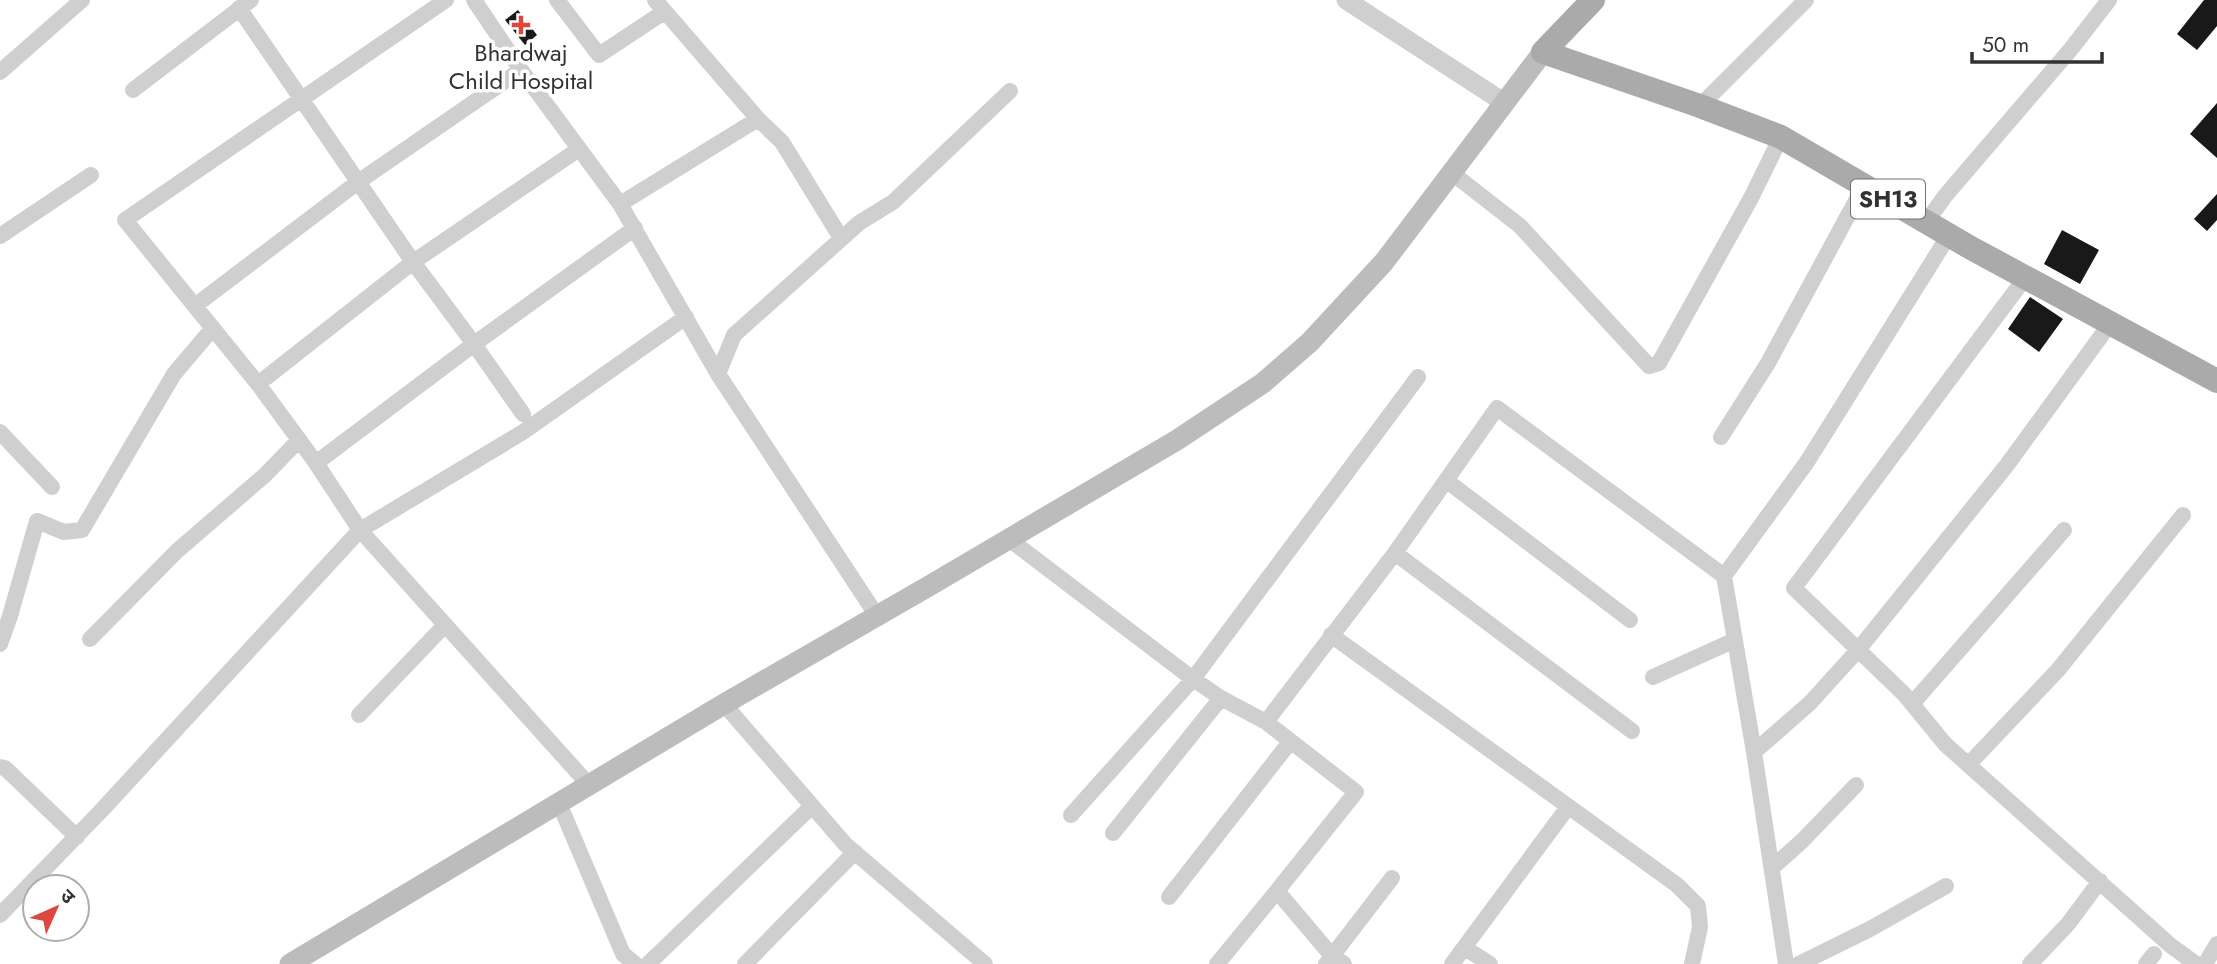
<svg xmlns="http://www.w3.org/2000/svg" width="2217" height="964" viewBox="0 0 2217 964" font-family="Jost,'Noto Sans Devanagari',sans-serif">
<rect width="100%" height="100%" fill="#fff"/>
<path fill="#191919" d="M2204,0H2217V26L2197,50L2177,34Z
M518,10L537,35L525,45L505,20Z
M2217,103V158L2190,134Z
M2217,194V220L2207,231L2194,219Z
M2062,230L2099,250L2080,284L2044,264Z
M2030,297L2063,319L2039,352L2008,329Z"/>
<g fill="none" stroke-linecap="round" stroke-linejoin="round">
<path stroke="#cfcfcf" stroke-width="16" d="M446,0L125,220L258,384L316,463L360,530L589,785
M474,0L521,70L620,204L718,374L877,616
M557,0L599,55L664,12
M655,0L758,119L782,142L841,238
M239,8L413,262L474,344L523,414
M0,72L82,0
M133,90L251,0
M1700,106L1806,0
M1452,173L1520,226L1649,366L1659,363L1751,198L1781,137
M620,204L758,119
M1927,221L1945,196L2071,49L2109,0
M0,236L91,175
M2025,278L1794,588L1904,694L1945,744L2170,945L2196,964
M196,305L358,182L521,70
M718,374L734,335L859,223L893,202L1010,91
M258,384L413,262L579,149
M0,432L52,487
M1721,437L1768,363L1864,186
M316,463L474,344L635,228
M1447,481L1630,620
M1009,539L1193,679L1221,698L1266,722L1395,553L1497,408L1724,576
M1395,553L1632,731
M1331,635L1677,885L1698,906L1700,927L1692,964
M90,639L177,551L265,475L299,440
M0,644L10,616L37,521L64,532L82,530L174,374L213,328
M1653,677L1735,640
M724,704L845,844L985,964
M1912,704L2064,530
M359,715L445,625
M1266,722L1356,792L1277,891L1332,956L1344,964
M1754,752L1810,703L1858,650L2007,465L2104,332L2105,321
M1969,764L2058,670L2183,515
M0,767L5,768L77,837
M559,803L623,954L635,964
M1071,815L1193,679L1418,377
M1113,833L1221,698
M1772,868L1802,841L1856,785
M1169,897L1290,742
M0,915L100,812L360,530L523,432L686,317
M1465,948L1490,964
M648,964L812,806
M745,964L855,852
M1217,964L1277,891
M1326,964L1392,878
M1452,964L1568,807
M1786,964L1754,752L1724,576L1807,462L1949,235
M1799,964L1870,929L1946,886
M2030,964L2068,924L2100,881
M2146,964L2154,954
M2205,964L2217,944"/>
<path stroke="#cfcfcf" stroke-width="19" d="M1346,0L1505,103"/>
<path stroke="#bcbcbc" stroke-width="21" d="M290,964L724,704L929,586L1177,440L1263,383L1310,342L1384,262L1543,52"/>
<path stroke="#aaa" stroke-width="24" d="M1593,0L1543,52L1700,106L1781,137L1971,248L2217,381"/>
</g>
<path fill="#dd473f" stroke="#fff" stroke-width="2.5" d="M517.5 14.5h7v7h7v7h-7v7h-7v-7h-7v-7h7z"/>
<g text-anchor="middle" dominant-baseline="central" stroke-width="7" stroke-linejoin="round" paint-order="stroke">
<rect fill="#fff" stroke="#707070" stroke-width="2" x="1851" y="179.5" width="74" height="39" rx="5"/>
<g font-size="23" font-weight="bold" fill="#323232">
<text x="1888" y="199">SH13</text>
</g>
<g font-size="24" fill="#323232" stroke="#fff">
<text x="521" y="52">Bhardwaj<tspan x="521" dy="28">Child Hospital</tspan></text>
</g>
</g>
<g transform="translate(56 908) rotate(45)"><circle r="33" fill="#ffffff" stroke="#adadad" stroke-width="2"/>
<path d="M0-5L12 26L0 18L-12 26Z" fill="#dd473f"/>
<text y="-10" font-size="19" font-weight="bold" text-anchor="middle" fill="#323232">उ</text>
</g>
<path d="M1972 52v10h130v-10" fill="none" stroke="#323232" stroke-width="3.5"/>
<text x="1982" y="52" font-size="21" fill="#323232" stroke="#ffffff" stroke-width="5" paint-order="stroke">50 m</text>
</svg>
